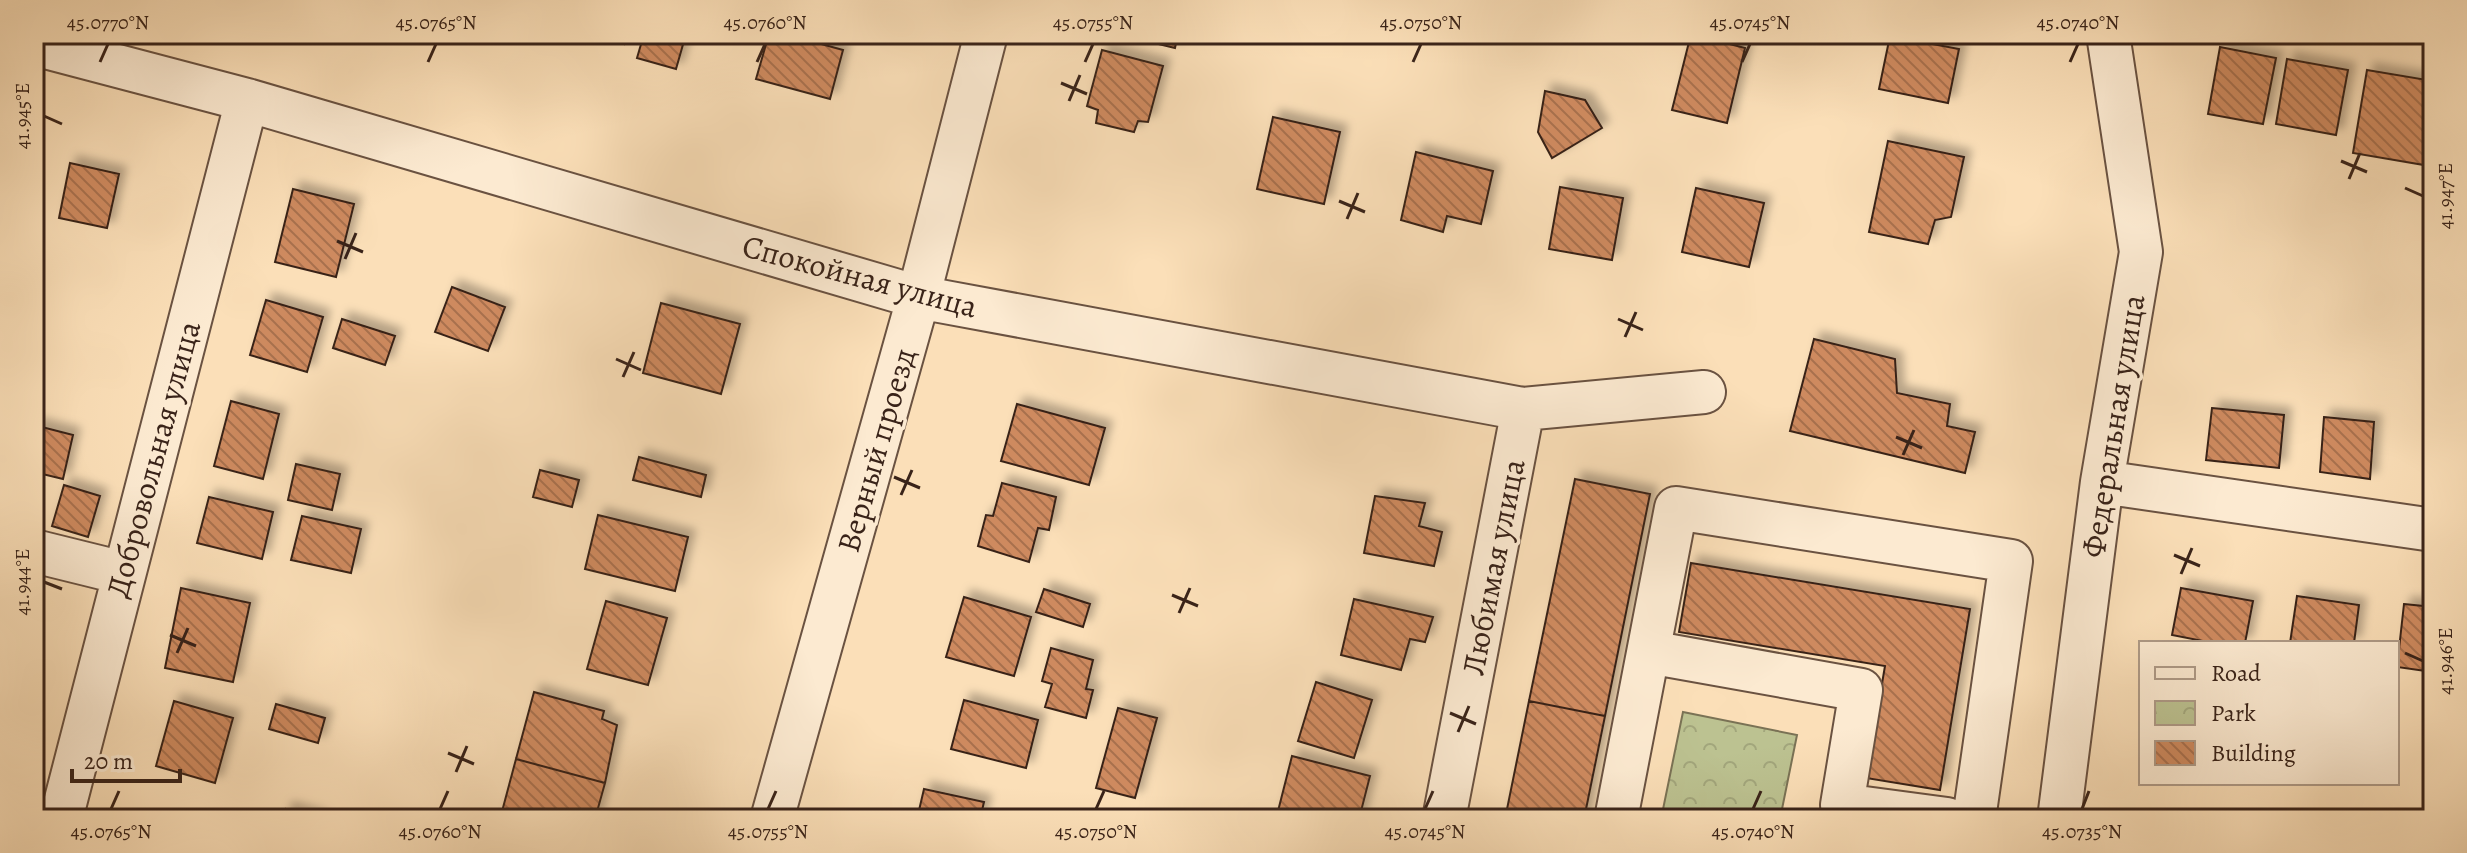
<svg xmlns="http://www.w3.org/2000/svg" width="2467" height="853" viewBox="0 0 2467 853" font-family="Alegreya,serif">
<defs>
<pattern id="park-crowns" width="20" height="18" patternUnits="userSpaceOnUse" patternTransform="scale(2)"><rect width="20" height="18" fill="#bcc291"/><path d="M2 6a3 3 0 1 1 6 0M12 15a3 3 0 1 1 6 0" fill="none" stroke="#a2a67c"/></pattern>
<pattern id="building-back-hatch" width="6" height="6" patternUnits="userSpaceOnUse" patternTransform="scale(2)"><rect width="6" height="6" fill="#ce8a5f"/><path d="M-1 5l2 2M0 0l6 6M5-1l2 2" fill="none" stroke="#a8704e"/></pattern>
<filter id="shadow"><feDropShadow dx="7" dy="-7" stdDeviation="4" flood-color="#0004"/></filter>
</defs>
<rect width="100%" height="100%" fill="#fbdfb8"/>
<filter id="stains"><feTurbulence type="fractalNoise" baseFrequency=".0025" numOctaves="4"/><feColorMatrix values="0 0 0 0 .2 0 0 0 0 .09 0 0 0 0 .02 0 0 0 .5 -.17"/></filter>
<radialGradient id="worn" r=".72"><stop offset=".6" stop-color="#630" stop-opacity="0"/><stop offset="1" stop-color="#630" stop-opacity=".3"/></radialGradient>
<path fill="url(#park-crowns)" stroke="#7a7255" stroke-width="2" d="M1683,712L1797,735L1780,819H1661Z"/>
<path fill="url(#building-back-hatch)" stroke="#392319" stroke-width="2" filter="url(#shadow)" d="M576,34H626L624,44Z
M644,34H686L676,69L637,58Z
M769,34H785L843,50L830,99L756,79Z
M1117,34H1178L1175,48Z
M1691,34L1745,48L1727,123L1672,110Z
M1890,36L1959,49L1948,103L1879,89Z
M2220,47L2276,58L2263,124L2208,114Z
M1102,50L1163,66L1148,122L1138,121L1134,132L1096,123L1098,110L1087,106Z
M2287,59L2348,70L2336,135L2276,124Z
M2367,70L2433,81V113L2424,165L2353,153Z
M1545,91L1585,100L1602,128L1552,158L1538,132Z
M1273,117L1340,132L1324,204L1257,189Z
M1888,141L1964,157L1951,217L1935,220L1928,244L1869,232Z
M1416,152L1493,171L1481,224L1447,216L1443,232L1401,220Z
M70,163L119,174L107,228L59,218Z
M1560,187L1623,198L1612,260L1549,249Z
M1696,188L1764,203L1749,267L1682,252Z
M293,189L354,204L336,277L275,262Z
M452,287L505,307L488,351L435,332Z
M266,300L323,317L307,372L250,355Z
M661,303L740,324L721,394L643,373Z
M342,319L395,336L385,365L333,348Z
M1814,339L1895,359L1897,393L1950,404L1947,426L1975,432L1965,473L1790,431Z
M231,401L279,414L263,479L214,466Z
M1017,404L1105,428L1089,485L1001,461Z
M2212,408L2284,415L2279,468L2206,460Z
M2324,417L2374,422L2370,479L2320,472Z
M34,425L73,435L63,479L34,472Z
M639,457L706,475L701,497L633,480Z
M296,464L340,474L332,510L288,500Z
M540,470L579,480L572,507L533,497Z
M1575,479L1650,494L1605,716L1529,701Z
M1002,483L1056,497L1049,530L1038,528L1029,562L978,546L986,515L993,516Z
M64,485L100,496L88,537L52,526Z
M1375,496L1425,503L1419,526L1442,532L1434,566L1364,553Z
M209,497L273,512L262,559L197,543Z
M598,515L688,537L675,591L585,569Z
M302,516L361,529L351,573L291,560Z
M1691,563L1970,609L1940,790L1866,778L1885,666L1679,632Z
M181,588L250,603L233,682L165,668Z
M2181,588L2253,601L2245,643H2213L2172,635Z
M1044,589L1090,604L1083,627L1036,612Z
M2297,596L2359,605L2354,643H2290Z
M964,597L1031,617L1014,676L946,657Z
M1354,599L1433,617L1425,642L1410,639L1401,670L1341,655Z
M606,601L667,618L648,685L587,669Z
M2404,604L2433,607V672L2397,667Z
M1051,648L1093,660L1086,689L1093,690L1086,718L1045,707L1052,684L1042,681Z
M1316,682L1372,700L1354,758L1298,741Z
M534,692L604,711L602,719L617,725L605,783L516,759Z
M964,700L1038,720L1026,768L951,749Z
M174,701L233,718L215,783L156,766Z
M1529,701L1605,716L1584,819H1505Z
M276,704L325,718L318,743L269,729Z
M1118,708L1157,718L1135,798L1096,788Z
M1292,756L1370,776L1359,819H1276Z
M516,759L605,783L595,819H500Z
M924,789L984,802L980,819H917Z
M286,809L322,819H283Z"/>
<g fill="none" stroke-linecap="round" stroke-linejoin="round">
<defs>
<path id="minor" d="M34,44L247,100L918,297L1523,409L1704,392
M2102,482L2433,530
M34,551L123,573
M1649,652L1861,690L1842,805L1947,819
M61,819L247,100
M772,819L916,306L986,34
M1444,819L1523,409
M1616,819L1676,508L2011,561L1974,819
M2059,819L2102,482L2141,252L2108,34"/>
</defs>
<use href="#minor" stroke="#6a5241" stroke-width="46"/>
<use href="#minor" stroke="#fcead1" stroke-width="42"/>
</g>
<path fill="none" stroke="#392319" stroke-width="3" d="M100,62L108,44M428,62L436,44M757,62L765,44M1085,62L1093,44M1413,62L1421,44M1742,62L1750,44M2070,62L2078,44M1061,83L1087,94M1069,101L1080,75M44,116L62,124M2341,161L2367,172M2349,179L2360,153M2405,188L2423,196M1339,201L1365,212M1347,219L1358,193M337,241L363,252M345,259L356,233M1618,319L1643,330M1625,337L1636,312M616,359L641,370M623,377L634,352M1896,437L1922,448M1903,455L1914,430M894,477L920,488M901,495L912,470M2174,555L2200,566M2181,574L2192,548M44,582L62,589M1172,595L1198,606M1179,613L1190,588M170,635L196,646M177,653L188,628M2405,653L2423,661M1450,713L1476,724M1458,732L1469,706M448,753L474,764M456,772L467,746M111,809L119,791M440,809L448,791M768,809L776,791M1096,809L1104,791M1425,809L1433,791M1753,809L1761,791M2082,809L2089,791"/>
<g text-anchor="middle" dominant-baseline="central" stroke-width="7" stroke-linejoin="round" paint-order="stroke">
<g font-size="32" fill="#392319" stroke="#fcead1">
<text transform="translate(860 276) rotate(15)">Спокойная улица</text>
<text transform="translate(2113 426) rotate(-81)">Федеральная улица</text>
<text transform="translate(876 450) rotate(-74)">Верный проезд</text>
<text transform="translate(153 459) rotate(-75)">Добровольная улица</text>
<text transform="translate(1493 567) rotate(-79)">Любимая улица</text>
</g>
</g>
<rect width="2467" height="853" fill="none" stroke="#fbdfb8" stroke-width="88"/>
<rect x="2139" y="641" width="260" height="144" fill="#fcead1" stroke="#ae9a87" stroke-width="2"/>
<rect x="2155" y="667" width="40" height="12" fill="#fcead1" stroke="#ae9a87" stroke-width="2"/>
<text x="2211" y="681" font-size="24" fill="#392319">Road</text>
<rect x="2155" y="701" width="40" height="24" fill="url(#park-crowns)" stroke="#ae9a87" stroke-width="2"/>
<text x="2211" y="721" font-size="24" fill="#392319">Park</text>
<rect x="2155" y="741" width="40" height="24" fill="url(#building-back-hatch)" stroke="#ae9a87" stroke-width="2"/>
<text x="2211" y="761" font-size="24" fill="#392319">Building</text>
<path d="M72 769v12h108v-12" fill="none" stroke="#392319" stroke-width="4"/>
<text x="84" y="769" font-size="24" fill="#392319" stroke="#fcead1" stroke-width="6" paint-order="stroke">20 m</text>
<rect x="44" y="44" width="2379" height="765" fill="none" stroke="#392319" stroke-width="3"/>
<g font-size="20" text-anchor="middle" fill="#392319">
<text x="108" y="29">45.0770°N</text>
<text x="436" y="29">45.0765°N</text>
<text x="765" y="29">45.0760°N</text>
<text x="1093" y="29">45.0755°N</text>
<text x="1421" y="29">45.0750°N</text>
<text x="1750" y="29">45.0745°N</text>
<text x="2078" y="29">45.0740°N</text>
<text transform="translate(22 116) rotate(-90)" y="7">41.945°E</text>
<text transform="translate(2445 196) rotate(-90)" y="7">41.947°E</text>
<text transform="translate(22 582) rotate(-90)" y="7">41.944°E</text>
<text transform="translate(2445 661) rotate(-90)" y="7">41.946°E</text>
<text x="111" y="838">45.0765°N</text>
<text x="440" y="838">45.0760°N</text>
<text x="768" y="838">45.0755°N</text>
<text x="1096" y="838">45.0750°N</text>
<text x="1425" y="838">45.0745°N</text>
<text x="1753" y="838">45.0740°N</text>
<text x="2082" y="838">45.0735°N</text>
</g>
<rect width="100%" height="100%" filter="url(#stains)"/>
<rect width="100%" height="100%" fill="url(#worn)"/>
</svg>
